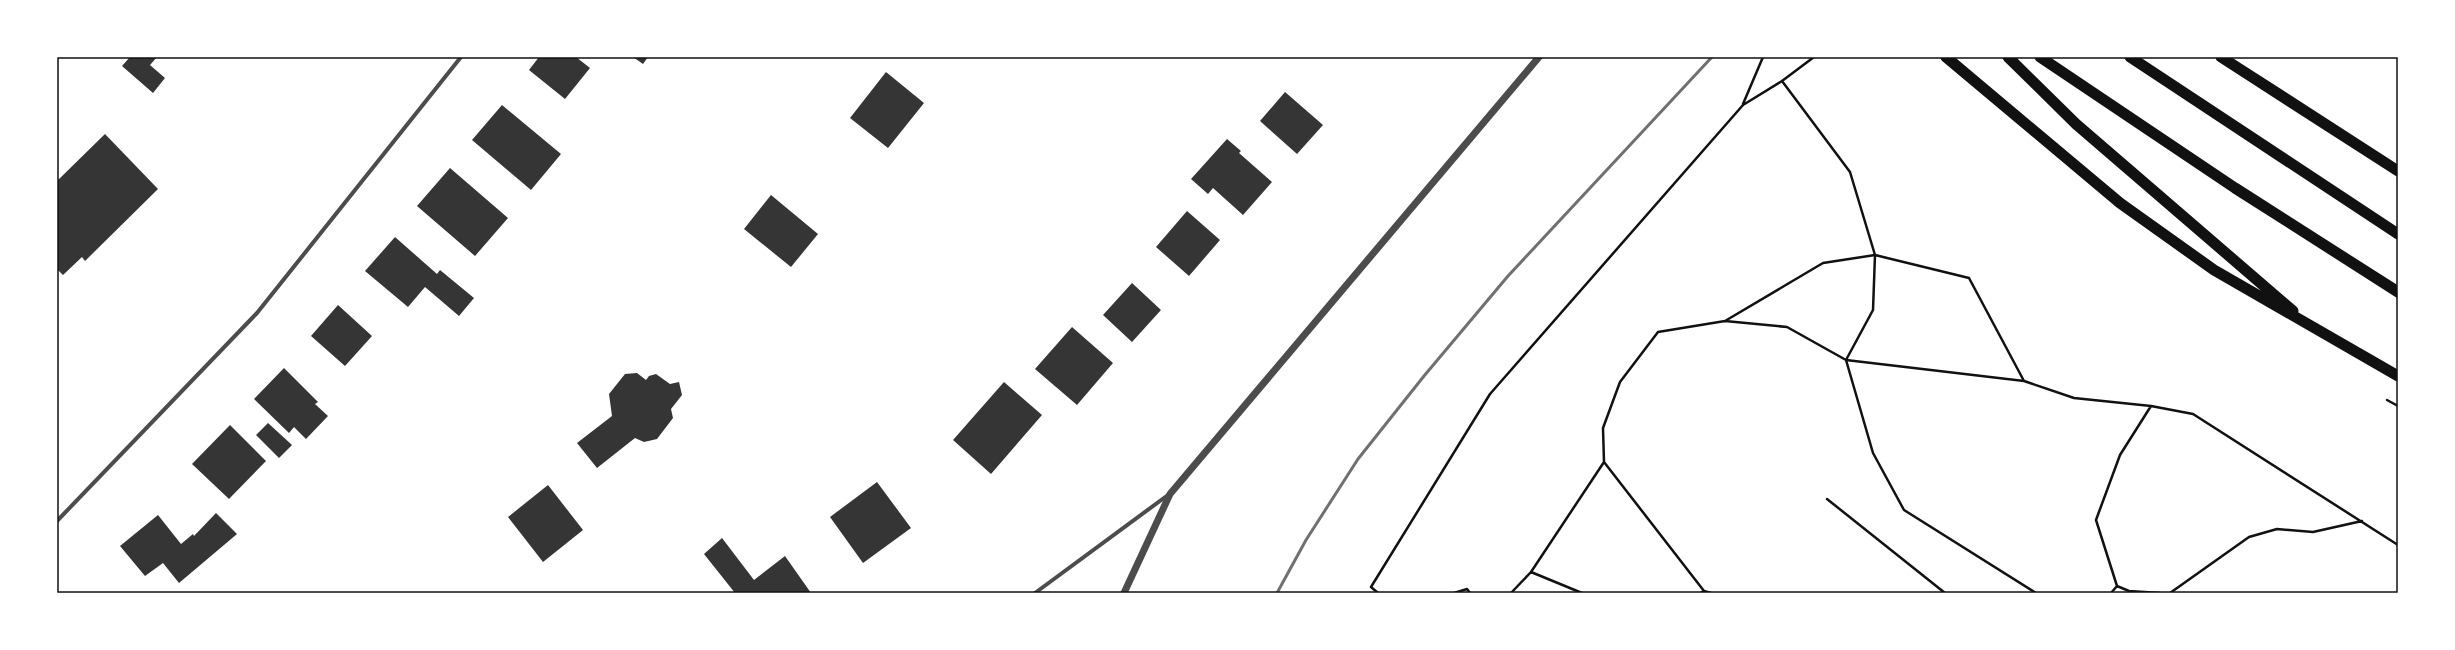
<svg xmlns="http://www.w3.org/2000/svg" width="2455" height="650" viewBox="0 0 2455 650" font-family="Rubik,sans-serif">
<rect width="100%" height="100%" fill="#fff"/>
<path fill="#353535" d="M130,57H157L150,65L165,78L153,93L122,66Z
M539,57H576L590,68L565,99L529,70Z
M633,57H648L643,64Z
M886,72L924,103L888,148L850,118Z
M1285,92L1323,125L1297,154L1260,121Z
M502,105L561,154L531,190L472,140Z
M105,134L158,189L85,261L82,257L63,275L57,269V181Z
M1227,139L1241,151L1239,153L1272,182L1243,215L1213,188L1208,194L1191,179Z
M450,168L508,218L475,256L417,206Z
M771,195L818,234L791,267L744,229Z
M1187,211L1220,240L1189,276L1156,247Z
M395,237L437,274L440,270L474,298L459,316L425,287L408,307L365,271Z
M1132,283L1161,310L1132,342L1103,315Z
M338,305L372,336L345,366L311,336Z
M1072,327L1113,363L1077,405L1035,369Z
M284,368L318,402L315,404L328,416L306,439L294,427L289,433L254,399Z
M637,373L646,380L649,376L656,374L670,384L679,382L682,395L671,409L673,418L657,439L644,442L635,438L597,468L577,443L612,416L609,394L625,374Z
M1004,382L1042,415L991,474L953,440Z
M268,423L292,445L279,458L256,435Z
M230,425L266,461L229,499L192,464Z
M877,482L911,528L863,563L830,517Z
M548,485L583,530L543,562L508,517Z
M216,513L237,534L179,583L163,563L145,576L120,546L158,515L181,544L193,534L194,536Z
M722,538L754,580L785,556L811,593H735L704,554Z"/>
<g fill="none" stroke-linecap="round" stroke-linejoin="round">
<path stroke="#111" stroke-width="2.5" d="M1782,81L1850,172L1875,255L1873,310L1846,360L2024,381
M1743,104L1763,57
M1725,321L1787,327L1846,360L1873,453L1904,510L2036,593
M2387,400L2398,406
M2151,406L2120,455L2096,520L2117,586L2129,591L2160,593
M1604,462L1704,591L1711,593
M1827,499L1945,593
M1531,572L1582,593
M1371,587L1490,394L1743,105L1782,81L1814,57
M1371,587L1378,593
M1454,593L1467,589L1470,593
M1511,593L1531,572L1604,462L1603,428L1620,382L1658,332L1725,321L1823,263L1875,255L1969,278L2024,381L2074,398L2151,406L2193,414L2398,545
M1700,593L1704,591
M2111,593L2117,586
M2170,593L2249,537L2277,529L2313,532L2362,521"/>
<path stroke="#4c4c4c" stroke-width="4" d="M57,521L257,313L461,57
M1035,593L1168,495"/>
<path stroke="#4c4c4c" stroke-width="7" d="M1124,593L1170,494L1539,57"/>
<path stroke="#111" stroke-width="11" d="M1946,57L2120,203L2214,270L2398,376
M2008,57L2076,124L2293,311
M2040,57L2235,188L2398,292
M2130,57L2398,234
M2221,57L2398,171"/>
<path stroke="#707070" stroke-width="3" d="M1277,593L1306,540L1358,459L1424,376L1508,276L1712,57"/>
</g>
<rect width="2455" height="650" fill="none" stroke="#ffffff" stroke-width="116"/>
<rect x="58" y="58" width="2339" height="534" fill="none" stroke="#111" stroke-width="1.5"/>
</svg>
